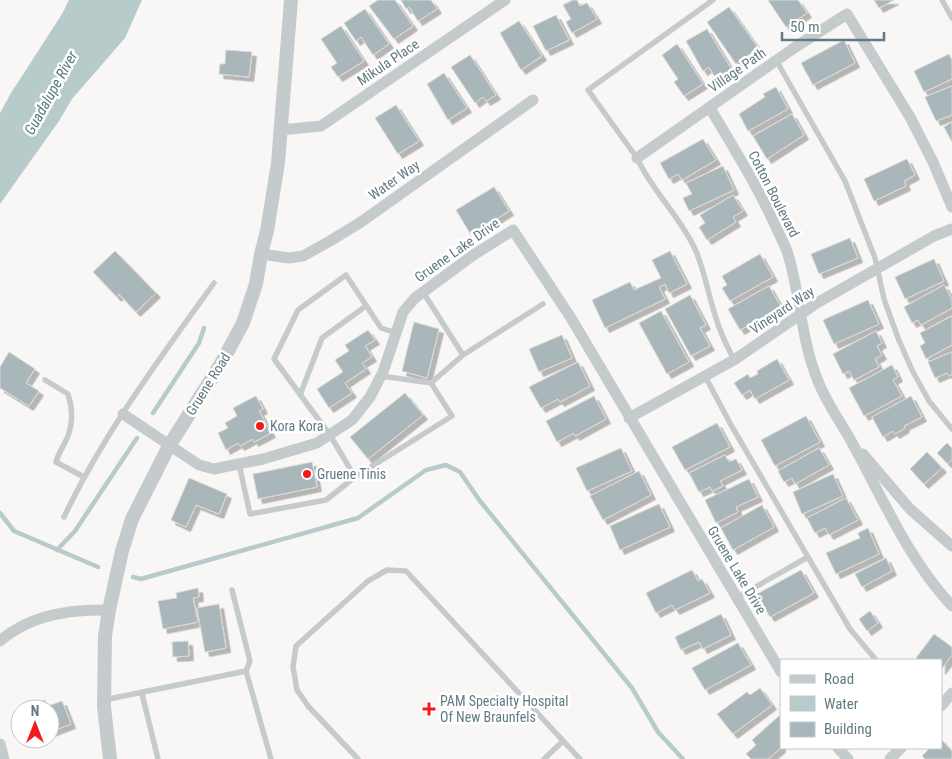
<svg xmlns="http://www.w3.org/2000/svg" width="952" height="759" viewBox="0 0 952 759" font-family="'Roboto Condensed',sans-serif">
<defs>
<filter id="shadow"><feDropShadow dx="4.5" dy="4.5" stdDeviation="0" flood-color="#0004"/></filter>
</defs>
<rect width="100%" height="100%" fill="#f8f7f5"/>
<path fill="#b8cbcb" d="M69,0H142L125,38L72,99L59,121L0,204V113L11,93L62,14Z"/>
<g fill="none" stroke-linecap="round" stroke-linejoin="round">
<path stroke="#b8cbcb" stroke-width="4.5" d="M153,413L199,343L204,328
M0,513L14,531L98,567
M57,550L75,531L137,438
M133,577L141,579L358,518L426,470L446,465L460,472L480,501L632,688L658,732L683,759"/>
</g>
<path fill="#a9b6ba" stroke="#dad9d7" filter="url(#shadow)" d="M378,0H395L413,26L394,39L369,6Z
M401,0H431L437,9L418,21L409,7L406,9Z
M573,0H577L580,6L587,3L597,19L572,33L566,22L571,19L563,5Z
M768,0H798L807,13L786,27Z
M874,0H894L879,8Z
M729,7L758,48L736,64L707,22Z
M365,9L389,44L373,55L361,37L356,41L344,23Z
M556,15L569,40L546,51L533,26Z
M519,21L542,56L521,70L500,33Z
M341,26L364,61L338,77L331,67L337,63L321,39Z
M707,29L732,70L716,79L709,67L703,71L686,41Z
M844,40L855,63L813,85L801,63Z
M677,44L703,84L684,96L674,82L678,79L662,55Z
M226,50L252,52L249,77L219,74L220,64H225Z
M949,54L952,60V79L924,92L914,71Z
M470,55L496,95L486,101L483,97L475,103L451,67Z
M444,73L467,108L448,120L427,84Z
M952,86V115L936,121L925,97Z
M776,87L788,109L748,131L739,114L765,97L763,94Z
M396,105L419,141L398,154L375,118Z
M792,114L804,135L767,159L753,136Z
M952,122V142L944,127Z
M703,139L716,160L682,180L678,174L669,179L660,163Z
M907,159L915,175L904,181L906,186L874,201L864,179Z
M723,166L734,190L689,211L683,198L692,194L686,183Z
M494,187L509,211L471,235L456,210Z
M733,195L743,211L733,217L736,222L707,240L699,227L705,223L700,215Z
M850,238L858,258L819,274L811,254Z
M115,251L156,293L136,312L119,294L117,297L93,272Z
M670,251L687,284L669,293L665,284L659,287L665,299L605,328L592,300L630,282L634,290L661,278L652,260Z
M760,254L773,277L730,301L722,288L727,285L722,276Z
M934,259L944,281L905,299L895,277Z
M944,285L952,300V308L921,325L918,320L912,323L904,307Z
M769,286L781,307L740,330L728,309Z
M690,295L706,325L700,328L710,346L691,356L665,309Z
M868,300L879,324L834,344L823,320Z
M661,311L689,362L667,374L639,323Z
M952,316V345L926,359L920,346L925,343L920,333Z
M414,322L439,329L427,378L402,371Z
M368,330L375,340L365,346L372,357L362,363L366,369L345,383L352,393L329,408L317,389L343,372L335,360L349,351L345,345Z
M876,331L882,343L877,346L882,355L875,359L879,367L854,380L849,371L843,374L833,354Z
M562,335L572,358L539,372L529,349Z
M9,352L35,369L26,383L39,391L29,406L0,388V367Z
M952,352V375L949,376L947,373L935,378L928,362Z
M777,359L789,380L755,399L750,390L742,395L734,383L748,374L750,378L758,374L757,371Z
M578,362L590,386L560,402L558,399L541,408L529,387Z
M892,365L898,377L893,380L902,396L864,416L849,388Z
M405,393L423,415L368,459L350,437Z
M256,396L263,409L259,411L271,433L254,442L253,439L240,446L238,443L226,450L218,433L228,428L225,423L237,416L233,408Z
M594,396L606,419L575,436L574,433L557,442L546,421Z
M911,396L922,417L904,426L905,428L895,434L893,431L883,437L872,417Z
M806,416L820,442L775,466L761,440Z
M717,423L730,447L685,470L672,447Z
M947,443L952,448V460L948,464L937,453Z
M621,448L632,471L587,491L576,468Z
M819,448L829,465L795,484L792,478L784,482L778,471Z
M927,452L942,468L924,484L910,469Z
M725,455L729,462L736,459L742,470L720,481L723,486L712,491L710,487L699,492L689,473Z
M312,462L317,487L258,499L253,474Z
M639,471L651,495L603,520L590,496Z
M833,474L843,496L802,514L793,492Z
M189,478L227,494L219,514L196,505L186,527L171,520Z
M749,479L758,497L736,507L738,512L716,523L705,500Z
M846,498L858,520L829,535L825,528L815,533L807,518Z
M659,504L670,527L620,550L610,526Z
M762,505L774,527L733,550L721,528Z
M868,528L879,554L836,574L826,553L860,538L858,533Z
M886,558L892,571L862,587L855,574Z
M692,570L698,581L702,579L710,593L675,610L672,605L656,613L646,593Z
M801,570L814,593L770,617L757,594Z
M198,588L199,597L193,598L198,622L163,629L158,601L177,598L176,593Z
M219,604L226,648L205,652L197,608Z
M870,611L878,623L867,631L859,619Z
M721,614L731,635L703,649L699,642L681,650L675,637Z
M934,634L952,647V655L941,670V660H919L916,658Z
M188,641L189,656L173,657L172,642Z
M738,643L751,665L705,690L692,668Z
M760,688L772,705L733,734L717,714L747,692L750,695Z
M45,700L48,706L62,701L71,724L50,732V709H23Z
M780,715L781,748L768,759H751L746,754L756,745L752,740Z
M941,739L952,751V759H925L922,756L930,748H941Z"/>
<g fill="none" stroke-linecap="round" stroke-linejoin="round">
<path stroke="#c5cbcd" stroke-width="5.5" d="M713,0L588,90L637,158C652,191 680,216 695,249C705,271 708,295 716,318C720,333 727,346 734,360
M942,0L952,18
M776,60L845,181L875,258L884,299L898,338L912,370L929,401L952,429
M463,355L543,304
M381,376L431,383L463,355L423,292
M705,376L731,425L850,629L876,660
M45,380L68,394C72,406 73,420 69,433C66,443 59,451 56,462L84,477
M300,395L322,338L366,306
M239,464L250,514L326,500L355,477L330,435L274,359L298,310L346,275L381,328L396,333
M355,477L452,416L431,383
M64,517C104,433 160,358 214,283
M232,590L250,661L246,671
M736,598L808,557
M142,694L158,759
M104,700L246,671L271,759
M358,759L308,706L297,690L293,667L296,646L368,581L387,570L406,571L580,759
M544,759L563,741"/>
<path stroke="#c5cbcd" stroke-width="11" d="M710,108C733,147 757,185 776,227C780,236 785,245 788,254C800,294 801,337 816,376C824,399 838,418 850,439C882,496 907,558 952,606
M281,130L321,126L505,0
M637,158L794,48L847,14L910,117L933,162L952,207
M261,254L289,258L303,256L330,241L361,222L533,100
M123,414L199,465L214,469L263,459L317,443L352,420L370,397L383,372L403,312L415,298L472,256L513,230L571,318L781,672
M629,418L734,360L817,303L934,236L952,229
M863,454L910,509L952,546
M0,641C29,615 71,609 109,610
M941,706L952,693
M0,744L4,759
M838,748L848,759
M890,759L901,748"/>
<path stroke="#c5cbcd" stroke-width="14" d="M110,759L104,707L105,636L109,610L122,551L132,519L169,446L222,362L243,323L256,284L261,254L267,231L278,163L291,0"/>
</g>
<g fill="#f4191b" stroke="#fff" stroke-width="2">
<circle cx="260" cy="426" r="5"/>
<circle cx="307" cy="474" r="5"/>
<path d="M426.5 701.5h5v5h5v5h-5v5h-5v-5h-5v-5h5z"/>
</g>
<g text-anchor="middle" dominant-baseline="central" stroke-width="5" stroke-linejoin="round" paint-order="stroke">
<g font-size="14" fill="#607b83" stroke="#fff">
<text transform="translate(388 62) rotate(-34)">Mikula Place</text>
<text transform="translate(737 70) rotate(-35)">Village Path</text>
<text transform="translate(394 180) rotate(-35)">Water Way</text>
<text transform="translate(774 194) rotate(63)">Cotton Boulevard</text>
<text transform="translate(457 250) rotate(-35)">Gruene Lake Drive</text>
<text transform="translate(782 310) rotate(-34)">Vineyard Way</text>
<text transform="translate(208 384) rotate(-58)">Gruene Road</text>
<text transform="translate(737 570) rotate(59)">Gruene Lake Drive</text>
</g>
<g font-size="14" fill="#607b83" stroke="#fff" text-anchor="start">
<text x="270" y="426">Kora Kora</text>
<text x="317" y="474">Gruene Tinis</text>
<text x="440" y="701">PAM Specialty Hospital<tspan x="440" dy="16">Of New Braunfels</tspan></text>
</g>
<g font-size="15" font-style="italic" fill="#5a7c7d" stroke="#fff">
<text transform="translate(51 93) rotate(-61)">Guadalupe River</text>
</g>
</g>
<rect x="780" y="659" width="162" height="90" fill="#ffffff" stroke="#bfcacd"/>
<rect x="790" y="675" width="25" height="8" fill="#c5cbcd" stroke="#bfcacd"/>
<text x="824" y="684" font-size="15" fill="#607b83">Road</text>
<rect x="790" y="696" width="25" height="15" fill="#b8cbcb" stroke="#bfcacd"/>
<text x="824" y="709" font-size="15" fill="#607b83">Water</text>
<rect x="790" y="722" width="25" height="15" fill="#a9b6ba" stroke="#bfcacd"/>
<text x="824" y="734" font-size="15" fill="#607b83">Building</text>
<g transform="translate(35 724)"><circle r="24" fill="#ffffff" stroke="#bfcacd"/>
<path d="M0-4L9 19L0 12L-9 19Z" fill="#f4191b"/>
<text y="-8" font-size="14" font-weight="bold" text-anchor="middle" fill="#607b83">N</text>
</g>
<path d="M782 32v8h102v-8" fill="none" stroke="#607b83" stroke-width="2.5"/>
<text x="790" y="32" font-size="15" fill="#607b83" stroke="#ffffff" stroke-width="4" paint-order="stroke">50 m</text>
</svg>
